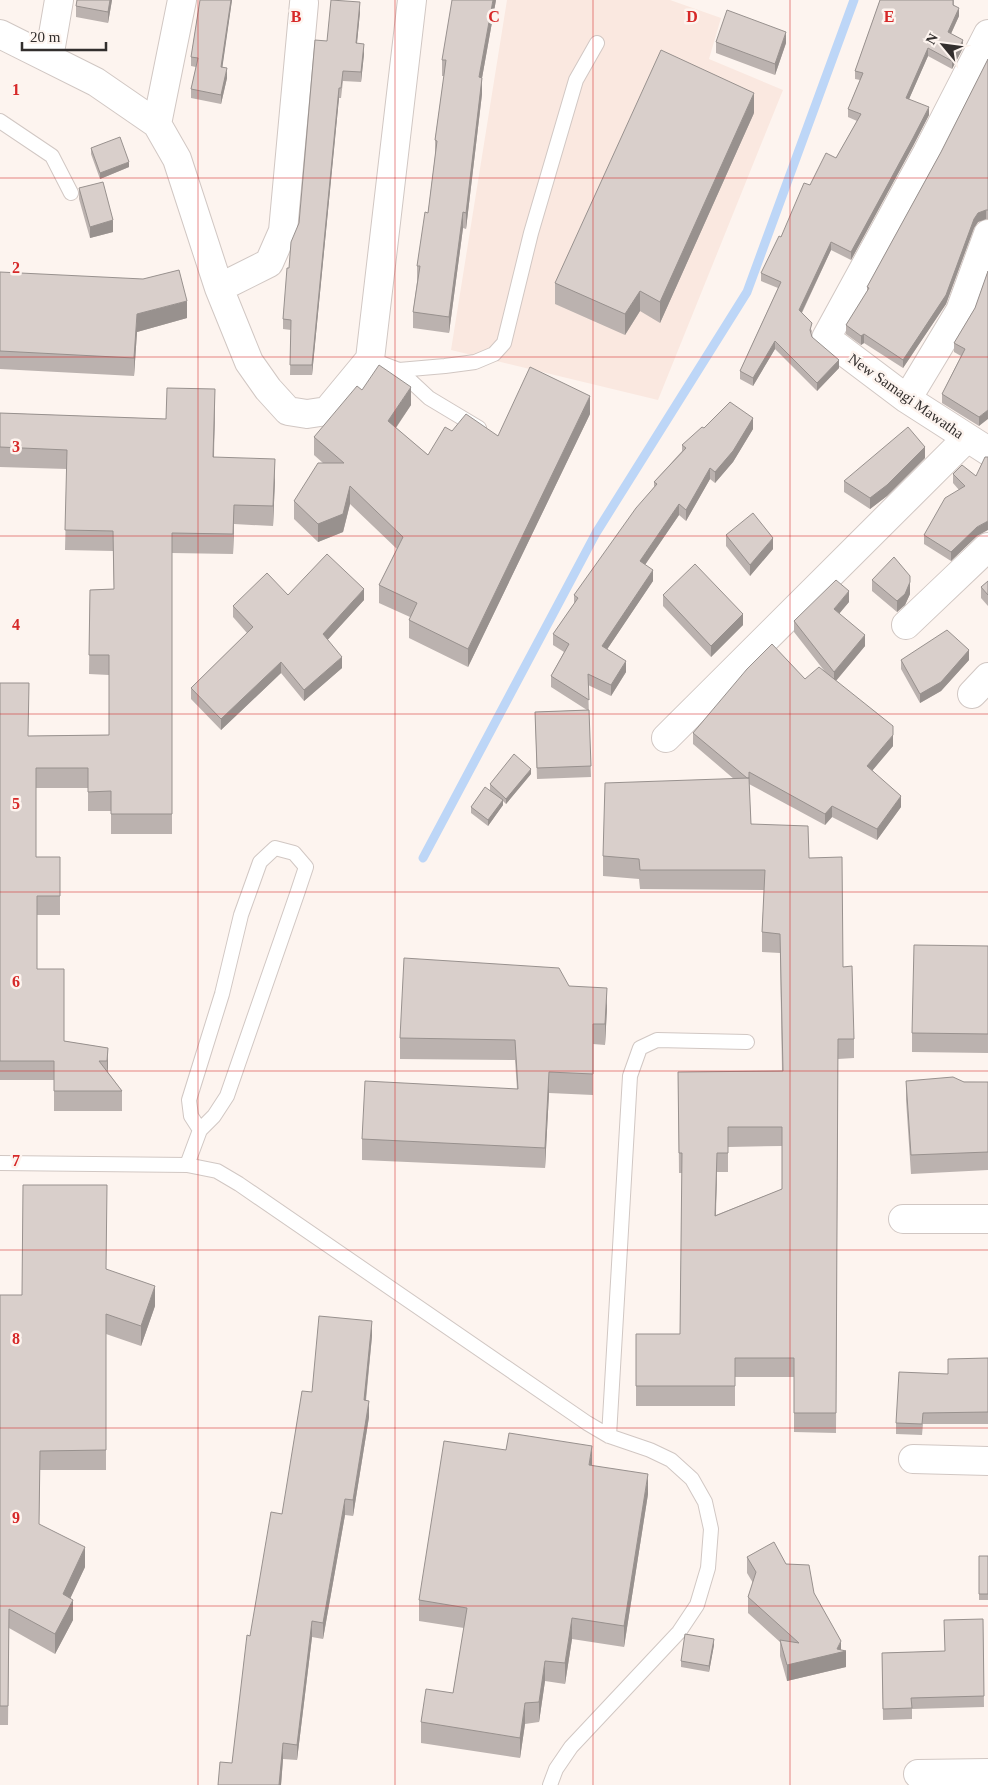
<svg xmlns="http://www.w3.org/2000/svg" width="988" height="1785" viewBox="0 0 988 1785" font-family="'Times New Roman',serif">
<rect width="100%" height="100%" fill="#fdf4ef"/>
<path fill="#fae8e0" d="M507,0H670L721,18L709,59L783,90L658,400L451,350Z"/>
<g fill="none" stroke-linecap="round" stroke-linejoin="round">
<path stroke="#bdd6f7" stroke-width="9" d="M423,858L596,533L747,292L854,0"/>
<defs>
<path id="lane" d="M0,121L52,156L71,193
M370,359L399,370L445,366L475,362L494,354L504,343L531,233L576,80L597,43
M399,370L429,398L479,428
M0,1163L187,1165L217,1171L239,1184L587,1423L609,1436L650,1450L671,1460L692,1479L705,1502L711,1529L708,1568L697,1605L679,1632L571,1747L556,1769L550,1785
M187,1165L200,1130L214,1116L227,1096L297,894L306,867L294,853L275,848L260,862L241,915L222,994L189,1100L191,1116L200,1130
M609,1436L630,1076L640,1048L657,1040L747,1042"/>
<path id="street" d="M0,34L96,82L157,124L177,159L219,288L249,362L268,389L288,411L307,414L327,411L370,359L412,0
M988,34L927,153L826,338L907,399L988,451
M49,58L59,0
M157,124L182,0
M219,288L269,263L283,231L304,3
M907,399L960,311L988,234
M906,625L988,547
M972,694L988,677
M666,738L967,438
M903,1219H988
M913,1459L988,1461
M918,1774L988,1773"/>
</defs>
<use href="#lane" stroke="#d1c7c3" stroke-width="16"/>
<use href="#street" stroke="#d1c7c3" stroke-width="30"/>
<use href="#lane" stroke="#fff" stroke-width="14"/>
<use href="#street" stroke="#fff" stroke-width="28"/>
</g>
<path fill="#bbb2af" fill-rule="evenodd" d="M77,0H112L108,23L76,17V6Z
M200,0H232L222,68L227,78L221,104L191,98V89L196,67L191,66V57Z
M496,0L482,78V94L466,229L463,228L449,333L413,328V312L417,282V266L428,213L435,156V140L444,76H442V60Z
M880,0H954V5L959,16L951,34L963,48L952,69L928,56L909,99L929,115L913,146L851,260L831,250L802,313L812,331L811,334L812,337L839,368L817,391L775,349L753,386L740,379V371L778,288L761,281V273L810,185L836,158L857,121L848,117V109L860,80L855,79V71Z
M360,12L357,43L364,54L361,82L343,81L341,98H339L312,375H290L291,330L283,329V319L289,268L299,223L327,41Z
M716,42L786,43L775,75L716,53Z
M988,59V219H986L978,222L974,228L946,304L903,368L864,343L861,345L846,334V325L867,292V287L941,152Z
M754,113L660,323L640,311L625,335L555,304V283Z
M91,148L129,167L100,179L91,154Z
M79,188L113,232L90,238L79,199Z
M988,271L979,426L942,403V394L961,356L954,352V343L975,308Z
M0,272L187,318L137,332L134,376L0,369Z
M362,390L411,405L396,428L428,455L452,431L498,436L590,414L468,667L409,638V620L410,617L379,603V585L397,549L350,504L343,532L318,542L294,519V501L323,463L314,455V437Z
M215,409L214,457L275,479L273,526L234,524L233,554L172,553V834H111V811H88V788H36V857H60V915H37V969L64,1041L108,1048L107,1071L122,1091V1111H54V1080H0V683L28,736L109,735V675L89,674L90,590L114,589L113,551L65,550L67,469L0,467V413L166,419Z
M704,428L753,429L733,462L715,483L710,479L686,521L679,515L645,565L653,581L607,649L626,672L611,696L588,685L591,777L537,779L535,712L587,710L551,687V676L564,652L553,645V634L574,604V595L654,487V482L682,451V445Z
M925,458L887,496L870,509L844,492V481Z
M953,474L976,476L977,536L951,561L924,544V535L959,490L953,483Z
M726,535L773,549L750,576L726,546Z
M872,580L910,594L905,605L897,612L872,591Z
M988,581V606L981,598V587Z
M663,595L743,625L711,657L663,606Z
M364,600L327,640L342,668L304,701L281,673L221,730L191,699V688L247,633L233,617V606Z
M849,602L839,613L865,646L836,681L893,746L872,770L901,807L877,840L832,817L825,825L749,784L751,824L809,858L843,967L854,1039V1058L838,1059L836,1433L794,1432V1377H735V1406H636V1334H680L682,1173H679L678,1072L782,1071L780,953L762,952V932L764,890L640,889L639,879L603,876V856L734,779L693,744V733L805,679L826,673L794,632V621ZM782,1146V1189L716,1215L717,1172H728V1147Z
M901,660H969L941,691L920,703L901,669Z
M531,774L506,804L503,801V805L488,826L471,813V807L490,790V784Z
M988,946V1053L912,1052V1033Z
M569,986L607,1008L605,1045L593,1044V1095L549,1093L545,1168L362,1160V1139L517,1089L515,1060L400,1059V1038Z
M906,1081L988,1082V1170L911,1174L906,1100Z
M106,1269L155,1306L141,1346L106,1334V1470H40L39,1524L85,1567L70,1598L73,1620L55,1654L9,1628L8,1725H0V1295H22Z
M372,1336L366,1401L369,1417L353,1516L345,1515L323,1639L312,1637L297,1760L283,1759L281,1785H218L232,1763L250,1636L282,1514L312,1392Z
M988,1358V1424H923L922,1435L896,1434V1423L948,1374Z
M592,1465L648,1494L624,1647L572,1639L565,1684L545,1681L539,1722L525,1724L520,1758L421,1743V1722L453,1693L464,1628L419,1621V1600Z
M979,1556H988V1600H979Z
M747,1557L786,1564L814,1593L841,1650L846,1667L787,1681L780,1656V1642L748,1613V1597L753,1583L747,1573Z
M983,1619L984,1707L912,1709V1719L883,1720L882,1653L945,1651Z
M714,1645L709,1672L681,1667V1661Z"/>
<path fill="#98918e" d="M110,0H112L108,23V12Z
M231,0H232L221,77V67Z
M493,0H496L482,78V94L466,229V213L479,77Z
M360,2V12L356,53V43Z
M959,8V16L948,40V32Z
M786,32V43L775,75V64Z
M963,40V48L952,69V61Z
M364,44V54L361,82V72Z
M928,48V56L906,106V98Z
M227,68V78L221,104V95Z
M339,88V98L312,375V365Z
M754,93V113L660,323V302Z
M929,107V115L913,146L851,260V252Z
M129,162V167L100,179V173Z
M986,210V219L978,222L974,228L946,304L903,368V360L974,219L978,213Z
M463,212V228L449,333V317Z
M113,220V232L90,238V227Z
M831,242V250L799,318V310Z
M640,291V311L625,335V314Z
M187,301V318L137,332L134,376V358L137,314Z
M864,334V343L861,345V336Z
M775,341V349L753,386V378Z
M839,360V368L817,391V383Z
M411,387V405L388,439V421Z
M215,389V409L213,477V457Z
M590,396V414L468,667V649Z
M988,410V419L979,426V417Z
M753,418V429L733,462L715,483V472Z
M925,447V458L887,496L870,509V498Z
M275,459V479L273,526V506Z
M710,468V479L686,521V510Z
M350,486V504L343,532L318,542V524Z
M679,504V515L640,572V561Z
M234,505V524L233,554V534Z
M988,521V530L977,536L951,561V552L977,527Z
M773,538V549L750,576V565Z
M653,570V581L602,657V646Z
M910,582V594L905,605L897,612V601Z
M364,589V600L323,645V634Z
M849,591V602L834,620V609Z
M743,614V625L711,657V646Z
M865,635V646L834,683V672Z
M969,650V660L941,691L920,703V694Z
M342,657V668L304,701V690Z
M626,661V672L611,696V685Z
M281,662V673L221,730V719Z
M893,735V746L867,777V766Z
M531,769V774L506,804V799Z
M901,796V807L877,840V829Z
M503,800V805L488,826V820Z
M832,806V817L825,825V814Z
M607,988V1008L605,1045V1024Z
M108,1048V1068L107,1080V1061Z
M549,1072V1093L545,1168V1148Z
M717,1153V1172L715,1235V1216Z
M155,1286V1306L141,1346V1326Z
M372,1321V1336L364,1416V1400Z
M369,1401V1417L353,1516V1500Z
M592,1446V1467L589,1465Z
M648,1474V1494L624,1647V1626Z
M345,1499V1515L323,1639V1623Z
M85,1547V1567L63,1614V1594Z
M73,1600V1620L55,1654V1634Z
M572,1618V1639L565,1684V1663Z
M312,1621V1637L297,1760V1745Z
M714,1639V1645L709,1672V1666Z
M841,1641V1652L846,1651V1667L787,1681V1665L837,1649Z
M545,1661V1681L539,1722V1702Z
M525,1703V1724L520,1758V1738Z
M283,1743V1759L281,1785H279Z"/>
<path fill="#d9cfcb" stroke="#98918e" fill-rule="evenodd" d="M77,0H110L108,12L76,6Z
M200,0H231L221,67L227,68L221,95L191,89L198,58L191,57Z
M331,0L360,2L356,43L364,44L361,72L343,71L341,88H339L312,365H290L291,320L283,319L287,268H289L291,242L299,223L315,40L327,41Z
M452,0H493L479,77L482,78L466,213L463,212L449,317L413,312L420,266H417L425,212L428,213L437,141L435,140L446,60H442Z
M880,0H953V5L959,8L948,32L963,40L952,61L928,48L906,98L929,107L913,138L851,252L831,242L799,310L812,323L810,330L812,337L839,360L817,383L775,341L753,378L740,371L781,282L761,273L779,236L781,237L804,183L810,185L826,153L836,158L861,114L848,109L863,73L855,71Z
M727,10L786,32L775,64L716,42Z
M661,50L754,93L660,302L640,291L625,314L555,283Z
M988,59V210H986L978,213L974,219L946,295L903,360L864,334L861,336L846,325L869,288L867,287L941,152Z
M120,137L129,162L100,173L91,148Z
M103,182L113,220L90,227L79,188Z
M179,270L187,301L137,314L134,358L0,351V272L143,279Z
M988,271V410L979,417L942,394L965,349L954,343L975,308Z
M379,365L411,387L388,421L428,455L445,427L452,431L466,414L498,436L530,367L590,396L468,649L409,620L417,603L379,585L403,537L350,486L343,514L318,524L294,501L318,463H344L314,437L357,386L362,390Z
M167,388L215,389L213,457L275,459L273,506L234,505L233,534L172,533V814H111V791L88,792V768H36V857H60V896H37V969H64V1041L108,1048L107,1061H99L122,1091H54V1061H0V683H29L28,736L109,735V655H89L90,590L114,589L113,531L65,530L67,450L0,447V413L166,419Z
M730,402L753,418L733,451L715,472L710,468L686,510L679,504L640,561L653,570L602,646L626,661L611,685L588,674L589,700L551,676L569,644L553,634L578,598L574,595L636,508L657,484L654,482L686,448L682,445L702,427L704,428Z
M908,427L925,447L887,485L870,498L844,481Z
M985,457H988V521L977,527L951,552L924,535L945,498L965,486L953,474L962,465L976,476Z
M753,513L773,538L750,565L726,535Z
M327,554L364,589L323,634L342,657L304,690L281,662L221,719L191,688L253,627L233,606L267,573L288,595Z
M894,557L910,576V582L905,594L897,601L872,580Z
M695,564L743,614L711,646L663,595Z
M836,580L849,591L834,609L865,635L834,672L794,621Z
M988,581V595L981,587Z
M947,630L969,650L941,682L920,694L901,660Z
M772,644L805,679L819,667L893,726V735L867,766L901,796L877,829L832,806L825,814L749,772V778H747L693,733L747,669Z
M589,710L591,766L537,768L535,712Z
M514,754L531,769L506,799L490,784Z
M749,778L751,824L808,826L809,858L842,857L843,967L852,966L854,1039H838L836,1413H794V1358H735V1386H636V1334H680L682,1153H679L678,1072L783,1071L780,934L762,932L765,870H640L639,859L603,856L605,783ZM728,1127H782V1189L715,1216L717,1153H728Z
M485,787L503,800L488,820L471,807Z
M914,945L988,946V1034L912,1033Z
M404,958L559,968L569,986L607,988L605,1024H593V1074L549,1072L545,1148L362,1139L365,1081L518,1089L515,1040L400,1038Z
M953,1077L964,1082H988V1152L911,1155L906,1081Z
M23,1185H107L106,1269L155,1286L141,1326L106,1314V1450L40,1451L39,1524L85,1547L63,1594L73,1600L55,1634L9,1609L8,1706H0V1295H22Z
M319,1316L372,1321L364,1400L369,1401L353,1500L345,1499L323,1623L312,1621L297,1745L283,1743L279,1785H218L220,1762L232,1763L247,1635L250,1636L271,1512L282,1514L302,1391L312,1392Z
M988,1358V1412L923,1413L922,1424L896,1423L899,1372L948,1374V1359Z
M509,1433L592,1446L589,1465L648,1474L624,1626L572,1618L565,1663L545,1661L539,1702L525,1703L520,1738L421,1722L426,1689L453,1693L467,1608L419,1600L444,1441L506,1450Z
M774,1542L786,1564L809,1565L814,1593L841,1641L837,1649L846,1651L787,1665L780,1640L799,1643L748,1597L756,1572L747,1557Z
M979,1556H988V1594H979Z
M983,1619L984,1696L911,1698L912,1708L883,1709L882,1653L945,1651L944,1620Z
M685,1634L714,1639L709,1666L681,1661Z"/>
<path fill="none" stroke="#d62828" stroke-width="1" stroke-opacity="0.55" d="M198,0V1785M395,0V1785M593,0V1785M790,0V1785M0,178H988M0,357H988M0,536H988M0,714H988M0,892H988M0,1071H988M0,1250H988M0,1428H988M0,1606H988"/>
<g text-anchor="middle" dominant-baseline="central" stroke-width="5" stroke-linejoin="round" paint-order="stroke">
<g font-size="15" fill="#322e2d" stroke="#fdf4ef">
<text transform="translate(906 396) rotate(35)">New Samagi Mawatha</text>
</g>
</g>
<g font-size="16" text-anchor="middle" font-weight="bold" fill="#d62828" stroke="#fdf4ef" stroke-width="5" stroke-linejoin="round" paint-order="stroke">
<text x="296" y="22">B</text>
<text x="494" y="22">C</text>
<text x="692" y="22">D</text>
<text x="889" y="22">E</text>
<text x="16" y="95">1</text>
<text x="16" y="273">2</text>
<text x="16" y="452">3</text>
<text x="16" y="630">4</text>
<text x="16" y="809">5</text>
<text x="16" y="987">6</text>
<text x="16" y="1166">7</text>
<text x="16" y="1344">8</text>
<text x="16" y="1523">9</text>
</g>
<g transform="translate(943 45) rotate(299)" stroke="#fdf4ef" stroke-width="4" paint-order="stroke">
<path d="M0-4L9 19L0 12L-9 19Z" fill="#322e2d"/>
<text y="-8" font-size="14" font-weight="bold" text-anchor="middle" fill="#322e2d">N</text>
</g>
<path d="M22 42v8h84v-8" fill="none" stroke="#322e2d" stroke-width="2.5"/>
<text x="30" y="42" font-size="15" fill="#322e2d" stroke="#fdf4ef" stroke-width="4" paint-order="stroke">20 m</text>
</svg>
